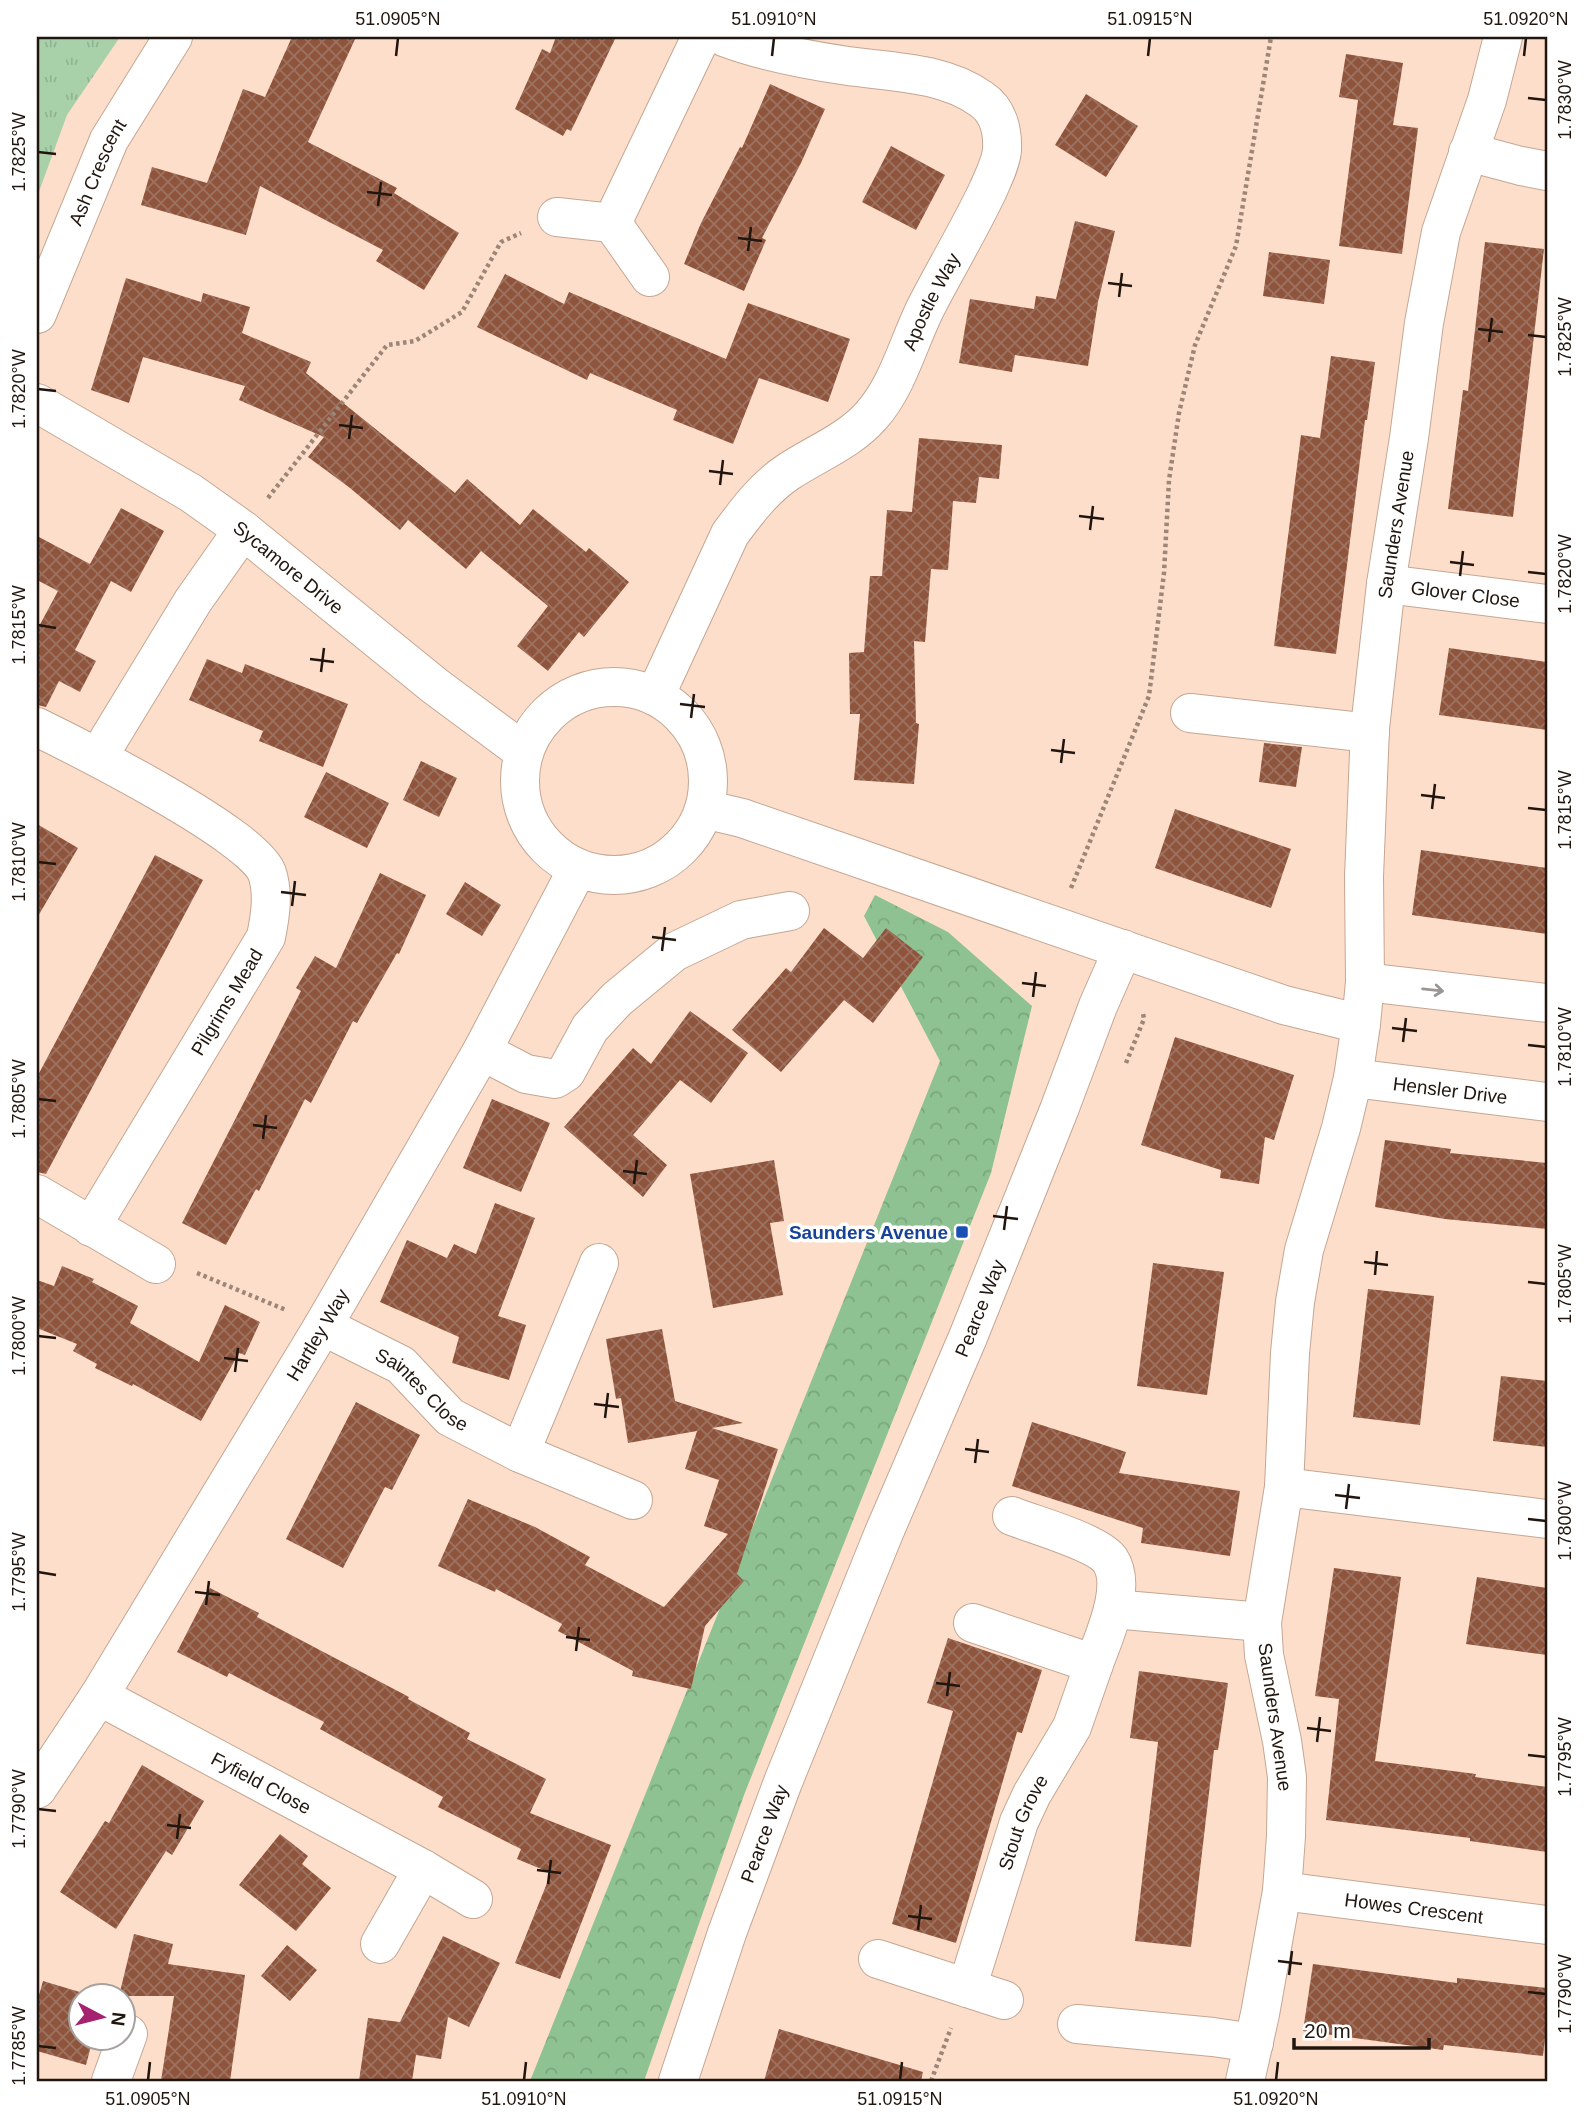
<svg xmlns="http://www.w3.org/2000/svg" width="1584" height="2118" viewBox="0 0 1584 2118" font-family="Arial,sans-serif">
<defs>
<pattern id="grass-tufts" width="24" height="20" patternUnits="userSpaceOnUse" patternTransform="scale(1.75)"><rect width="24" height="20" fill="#a8d1aa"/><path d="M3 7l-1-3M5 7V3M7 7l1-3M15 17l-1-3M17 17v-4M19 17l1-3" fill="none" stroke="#90b391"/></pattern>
<pattern id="forest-crowns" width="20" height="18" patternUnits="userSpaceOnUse" patternTransform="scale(1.75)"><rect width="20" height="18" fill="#8ec292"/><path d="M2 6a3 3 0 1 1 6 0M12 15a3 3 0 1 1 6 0" fill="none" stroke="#7aa67d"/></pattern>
<pattern id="building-cross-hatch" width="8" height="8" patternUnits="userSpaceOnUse" patternTransform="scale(1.75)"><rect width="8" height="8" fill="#8f543c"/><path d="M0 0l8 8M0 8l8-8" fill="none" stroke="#9c7261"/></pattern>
</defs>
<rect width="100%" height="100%" fill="#fddeca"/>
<path fill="url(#grass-tufts)" d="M37,37H120L67,115L37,197Z"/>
<path fill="url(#forest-crowns)" d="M875,895L948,932L1032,1006L991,1173L744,1795L644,2081H530L940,1061L864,916Z"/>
<path fill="url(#building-cross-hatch)" d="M292,37H356L308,142L397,188L394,193L459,233L424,290L376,261L383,250L260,186L246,235L141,205L152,167L207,183L243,89L265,97Z
M556,37H616L571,131L567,129L563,136L515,109L542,49L550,53Z
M1346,54L1403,63L1393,125L1418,128L1402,254L1339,246L1358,100L1339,97Z
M770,84L825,109L801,163L762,238L766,240L744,291L684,264L701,223L740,147L742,148Z
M1086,94L1138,126L1106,177L1055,145Z
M891,146L945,175L916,230L862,202Z
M1075,221L1115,231L1098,302L1088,366L1015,355L1012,372L959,363L970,299L1034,309L1036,296L1056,299Z
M1485,242L1544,249L1513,517L1448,509L1463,390L1468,391Z
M1269,252L1330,260L1324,304L1263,296Z
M505,274L564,304L569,292L726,359L748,303L850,339L828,402L759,378L733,444L673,420L677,410L590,373L587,380L477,327Z
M126,278L201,302L203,293L250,307L242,333L311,362L306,373L455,493L467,479L520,525L533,509L586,552L589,548L629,582L584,637L579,632L548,671L517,646L548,606L481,551L466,569L408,520L400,530L350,488L308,457L324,437L239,400L245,386L143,357L129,403L91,390Z
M1331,356L1375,362L1367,420H1365L1336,654L1274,646L1301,435L1320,438Z
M919,438L1002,445L999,479L979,477L976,503L953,501L948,570L931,569L925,642L914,641L916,723L919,724L914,784L854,780L860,714H850L849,653L864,652L870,576H882L887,510L912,512Z
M121,508L164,531L131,592L111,581L75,650L96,661L80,692L59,681L46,707L37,705V630L58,591L37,580V536L90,564Z
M1449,648L1547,662V730L1439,715Z
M207,659L242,673L245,664L348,704L323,767L259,741L263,731L189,700Z
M1264,743L1302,747L1296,787L1259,782Z
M421,761L457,778L439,817L403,800Z
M326,772L389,803L367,848L304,817Z
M1175,809L1291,849L1271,908L1155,868Z
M37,824L78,848L37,918Z
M1421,850L1547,868V934L1412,915Z
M155,855L203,880L46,1174L37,1172V1077Z
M380,873L426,895L399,954L397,953L357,1023L353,1021L311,1103L305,1099L259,1191L256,1189L226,1245L182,1223L301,991L296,988L315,956L336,968Z
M465,882L501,905L482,936L446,914Z
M824,928L863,958L886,928L923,957L873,1023L844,1000L781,1072L732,1030L786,968L791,972Z
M690,1011L748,1053L711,1103L680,1080L633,1135L667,1165L643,1197L564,1127L633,1048L651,1064Z
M1175,1037L1294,1075L1274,1140L1265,1137L1259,1184L1220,1178L1221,1170L1141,1145Z
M492,1099L550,1123L521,1192L463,1168Z
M1385,1140L1451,1149L1450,1153L1547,1163V1229L1445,1219L1375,1207Z
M774,1160L784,1221L770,1223L783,1295L713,1308L690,1174Z
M495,1203L535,1218L498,1316L526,1325L509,1380L452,1363L459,1337L380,1302L407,1240L447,1258L454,1244L476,1254Z
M1153,1263L1224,1272L1207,1395L1137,1386Z
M62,1266L94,1279L92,1282L138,1306L130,1323L199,1362L225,1305L260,1322L245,1355L239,1353L201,1421L133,1384L132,1386L95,1368L97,1364L73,1351L77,1344L37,1328V1280L54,1286Z
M1368,1289L1434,1296L1420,1425L1353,1417Z
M662,1329L675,1401L743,1423L712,1428L778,1449L737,1574L744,1581L705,1626L691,1689L632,1676L633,1671L558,1631L562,1624L496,1589L495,1592L438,1566L468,1499L535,1527L590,1557L585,1565L664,1607L728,1534L704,1526L719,1480L685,1469L697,1431L628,1443L621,1398L616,1399L606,1339Z
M1501,1376L1547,1381V1447L1493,1441Z
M356,1402L420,1435L392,1490L385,1487L343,1568L286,1539Z
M1032,1422L1126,1452L1119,1473L1240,1491L1230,1556L1141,1543L1143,1528L1012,1486Z
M1334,1568L1401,1577L1375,1761L1476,1774L1475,1777L1547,1787V1852L1470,1841V1838L1326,1820L1339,1699L1315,1696Z
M1477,1577L1547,1588V1655L1466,1644Z
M210,1588L259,1613L257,1617L409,1697L408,1699L470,1733L467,1739L546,1779L530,1813L611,1845L560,1979L515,1963L551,1873L517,1859L521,1849L438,1807L443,1797L320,1729L324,1722L229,1673L227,1677L177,1652Z
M948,1638L1042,1670L1022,1733L1017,1732L956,1943L892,1924L953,1711L927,1703Z
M1139,1671L1228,1683L1218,1750H1214L1191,1947L1135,1941L1158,1742L1130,1738Z
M142,1765L204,1801L172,1855L166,1851L116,1929L60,1892L105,1821L109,1823Z
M280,1834L308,1856L302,1864L331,1888L296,1931L239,1885Z
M134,1934L173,1944L168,1964L245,1975L230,2081H161L174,1996H119Z
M443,1936L500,1963L469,2027L448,2017L441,2059L416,2055L412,2081H359L368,2018L400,2022Z
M287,1945L317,1970L290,2001L261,1976Z
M1313,1964L1457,1983V1978L1547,1988V2021L1543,2056L1444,2045L1443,2050L1303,2031Z
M43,1981L93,1996H80V2038H93L86,2065L37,2051V2002Z
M779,2029L923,2072L921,2081H764Z"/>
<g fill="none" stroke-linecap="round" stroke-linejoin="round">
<defs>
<g id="minor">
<path d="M1468,152L1521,166L1547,171"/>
<path d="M557,217L612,223"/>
<path d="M650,277L612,223L701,37"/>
<path id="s1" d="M37,314L109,140L173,37"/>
<path id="s2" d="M37,403L191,493L243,530L435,686L524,752"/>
<path id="s3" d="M1386,584L1547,604"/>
<circle cx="614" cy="781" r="94"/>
<path id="s4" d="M655,696L730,534C747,511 764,488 788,472C815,454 849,441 871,416C898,386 908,343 926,307C946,268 969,230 988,190C993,178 1001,163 1002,150C1003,131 998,110 981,99C943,72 892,72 848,66C807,60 763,52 724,37"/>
<path d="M1190,713L1370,733"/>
<path d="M37,727C80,748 253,835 267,873C274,894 270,917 266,937L91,1227"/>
<path d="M98,757L193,601L243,530"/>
<path d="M704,809L742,818L1284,1005L1361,1024"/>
<path d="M1365,982L1547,1003"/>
<path d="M482,1051L526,1074L555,1079L566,1072L590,1028L617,999L674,952L741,920L790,911"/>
<path id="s5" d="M1353,1078L1547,1102"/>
<path d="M37,1194L156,1264"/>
<path id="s6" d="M323,1326L401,1365L450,1417L520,1453L633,1500"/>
<path d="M520,1453L599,1263"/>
<path d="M1284,1487L1547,1519"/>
<path d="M1113,1609L1262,1622"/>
<path d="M973,1623L1094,1664C1103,1638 1128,1587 1110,1560C1097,1542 1034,1525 1012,1516"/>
<path id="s7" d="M99,1696L423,1869L473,1899"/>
<path id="s8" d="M37,1789L99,1696L323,1326L482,1051L578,868"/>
<path id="s9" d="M1282,1891L1547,1925"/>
<path d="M380,1944L423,1869"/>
<path d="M878,1959L1004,2000"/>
<path id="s10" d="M967,1988L1019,1822L1032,1794L1072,1727L1094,1664"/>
<path d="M1077,2024L1213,2037L1254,2043"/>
<path d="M111,2081L128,2034"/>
<path id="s11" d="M678,2081L727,1933L783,1782L883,1535L968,1337L1059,1110L1098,1006L1123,949"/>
<path id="s12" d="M1245,2081L1260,2014L1282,1891L1286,1836L1287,1777L1282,1741L1264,1655L1262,1622L1284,1487L1290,1353L1295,1302L1304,1250L1341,1128L1353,1078L1361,1024L1365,982L1364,877L1370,728L1386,584L1409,438L1424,323L1441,232L1487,100L1503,37"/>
</g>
</defs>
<use href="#minor" stroke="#c4a793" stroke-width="40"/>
<path stroke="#9c8677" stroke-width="4.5" stroke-dasharray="3.5 3.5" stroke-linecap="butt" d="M268,498L387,345L415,341L462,312L501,242L521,233
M1071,888L1149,696L1164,573L1169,480L1179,413L1195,345L1236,246L1271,37
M1126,1063L1144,1019L1143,1013
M197,1273L286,1310
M931,2081L951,2028"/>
<use href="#minor" stroke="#fff" stroke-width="38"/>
</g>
<defs><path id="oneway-shaft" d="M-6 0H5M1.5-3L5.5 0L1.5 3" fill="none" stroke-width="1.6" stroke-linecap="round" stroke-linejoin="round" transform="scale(1.75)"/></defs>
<use stroke="#9b9693" href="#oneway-shaft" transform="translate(1433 990) rotate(6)"/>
<path fill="none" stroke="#21160f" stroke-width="2.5" d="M396,56L398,38M772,56L774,38M1148,56L1150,38M1524,56L1526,38M1528,98L1546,100M38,152L56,154M367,192L392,195M378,206L381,182M738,238L762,241M748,251L751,227M1108,283L1132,286M1119,297L1122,273M1478,329L1503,332M1528,335L1546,337M1489,342L1492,318M38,389L56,391M339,425L363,428M349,439L352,415M709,471L733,474M720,485L723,460M1079,516L1104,519M1090,530L1093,506M1450,562L1474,565M1528,572L1546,574M1460,576L1463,551M38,625L56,628M310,659L334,662M321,672L324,648M680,704L705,707M691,718L694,694M1051,750L1075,753M1061,763L1064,739M1421,795L1445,798M1528,808L1546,810M1432,809L1435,784M38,862L56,864M281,892L306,895M292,906L295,881M652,937L676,940M662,951L665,927M1022,983L1046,986M1033,997L1036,972M1392,1028L1417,1031M1403,1042L1406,1018M1528,1045L1546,1047M38,1099L56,1101M253,1125L277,1128M263,1139L266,1115M623,1171L647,1174M634,1184L637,1160M993,1216L1018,1219M1004,1230L1007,1206M1364,1262L1388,1265M1375,1275L1377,1251M1528,1282L1546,1284M38,1336L56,1338M224,1358L248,1361M235,1372L238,1348M594,1404L619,1407M605,1418L608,1393M965,1449L989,1452M975,1463L978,1439M1335,1495L1360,1498M1346,1509L1349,1484M1528,1519L1546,1521M38,1572L56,1575M195,1592L220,1595M206,1605L209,1581M566,1637L590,1640M576,1651L579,1627M936,1683L960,1686M947,1696L950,1672M1307,1728L1331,1731M1317,1742L1320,1717M1528,1755L1546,1757M38,1809L56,1811M167,1825L191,1828M177,1839L180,1814M537,1870L561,1873M548,1884L551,1860M908,1916L932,1919M918,1930L921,1905M1278,1961L1302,1964M1289,1975L1292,1951M1528,1992L1546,1994M38,2046L56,2048M148,2080L150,2062M524,2080L526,2062M900,2080L902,2062M1276,2080L1278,2062"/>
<rect fill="#1a4fb4" stroke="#fff" stroke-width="2.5" x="955" y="1225" width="14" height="14" rx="3.5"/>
<g text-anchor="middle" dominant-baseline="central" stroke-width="7" stroke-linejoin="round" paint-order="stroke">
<g font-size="19" fill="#21160f" stroke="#fff">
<text stroke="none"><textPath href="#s1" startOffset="154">Ash Crescent</textPath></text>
<text stroke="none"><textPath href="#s4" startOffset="494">Apostle Way</textPath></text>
<text stroke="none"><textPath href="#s12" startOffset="1575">Saunders Avenue</textPath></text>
<text stroke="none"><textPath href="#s2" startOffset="301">Sycamore Drive</textPath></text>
<text stroke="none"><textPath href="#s3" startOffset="80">Glover Close</textPath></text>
<text transform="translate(227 1002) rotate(-59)">Pilgrims Mead</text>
<text stroke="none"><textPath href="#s5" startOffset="98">Hensler Drive</textPath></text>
<text stroke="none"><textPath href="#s11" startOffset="830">Pearce Way</textPath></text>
<text stroke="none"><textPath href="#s8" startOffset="534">Hartley Way</textPath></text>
<text stroke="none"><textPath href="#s6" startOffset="119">Saintes Close</textPath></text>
<text transform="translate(1275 1717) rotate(82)">Saunders Avenue</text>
<text stroke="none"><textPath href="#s7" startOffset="184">Fyfield Close</textPath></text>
<text stroke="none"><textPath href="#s10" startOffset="175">Stout Grove</textPath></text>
<text stroke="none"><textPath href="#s11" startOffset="262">Pearce Way</textPath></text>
<text stroke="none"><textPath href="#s9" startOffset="133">Howes Crescent</textPath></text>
</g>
<g font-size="19" font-weight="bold" fill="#164399" stroke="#fff" text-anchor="end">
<text x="948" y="1232">Saunders Avenue</text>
</g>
</g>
<rect width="1584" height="2118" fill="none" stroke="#ffffff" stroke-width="77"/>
<g transform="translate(102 2017) rotate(97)"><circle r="33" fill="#ffffff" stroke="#a6a29f" stroke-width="2"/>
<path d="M0-5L12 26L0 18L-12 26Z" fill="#a5226f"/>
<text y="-10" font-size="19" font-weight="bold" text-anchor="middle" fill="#21160f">N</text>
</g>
<path d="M1294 2038v10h135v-10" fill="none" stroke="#21160f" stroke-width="3.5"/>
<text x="1304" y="2038" font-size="21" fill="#21160f" stroke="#ffffff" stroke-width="5" paint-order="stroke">20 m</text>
<rect x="38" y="38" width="1508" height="2042" fill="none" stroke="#21160f" stroke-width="2.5"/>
<g font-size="18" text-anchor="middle" fill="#21160f">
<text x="398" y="25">51.0905°N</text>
<text x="774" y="25">51.0910°N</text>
<text x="1150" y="25">51.0915°N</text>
<text x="1526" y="25">51.0920°N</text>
<text transform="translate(1565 100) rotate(-90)" y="6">1.7830°W</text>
<text transform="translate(19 152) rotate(-90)" y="6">1.7825°W</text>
<text transform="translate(1565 337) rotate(-90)" y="6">1.7825°W</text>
<text transform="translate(19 389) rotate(-90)" y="6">1.7820°W</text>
<text transform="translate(1565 574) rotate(-90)" y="6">1.7820°W</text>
<text transform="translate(19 625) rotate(-90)" y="6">1.7815°W</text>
<text transform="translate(1565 810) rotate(-90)" y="6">1.7815°W</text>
<text transform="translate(19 862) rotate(-90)" y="6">1.7810°W</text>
<text transform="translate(1565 1047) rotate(-90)" y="6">1.7810°W</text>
<text transform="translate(19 1099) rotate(-90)" y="6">1.7805°W</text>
<text transform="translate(1565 1284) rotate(-90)" y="6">1.7805°W</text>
<text transform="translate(19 1336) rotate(-90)" y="6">1.7800°W</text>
<text transform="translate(1565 1521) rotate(-90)" y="6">1.7800°W</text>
<text transform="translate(19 1572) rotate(-90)" y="6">1.7795°W</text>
<text transform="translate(1565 1757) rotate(-90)" y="6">1.7795°W</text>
<text transform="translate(19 1809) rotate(-90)" y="6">1.7790°W</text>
<text transform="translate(1565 1994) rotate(-90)" y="6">1.7790°W</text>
<text transform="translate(19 2046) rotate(-90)" y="6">1.7785°W</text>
<text x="148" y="2105">51.0905°N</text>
<text x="524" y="2105">51.0910°N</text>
<text x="900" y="2105">51.0915°N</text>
<text x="1276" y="2105">51.0920°N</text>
</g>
</svg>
